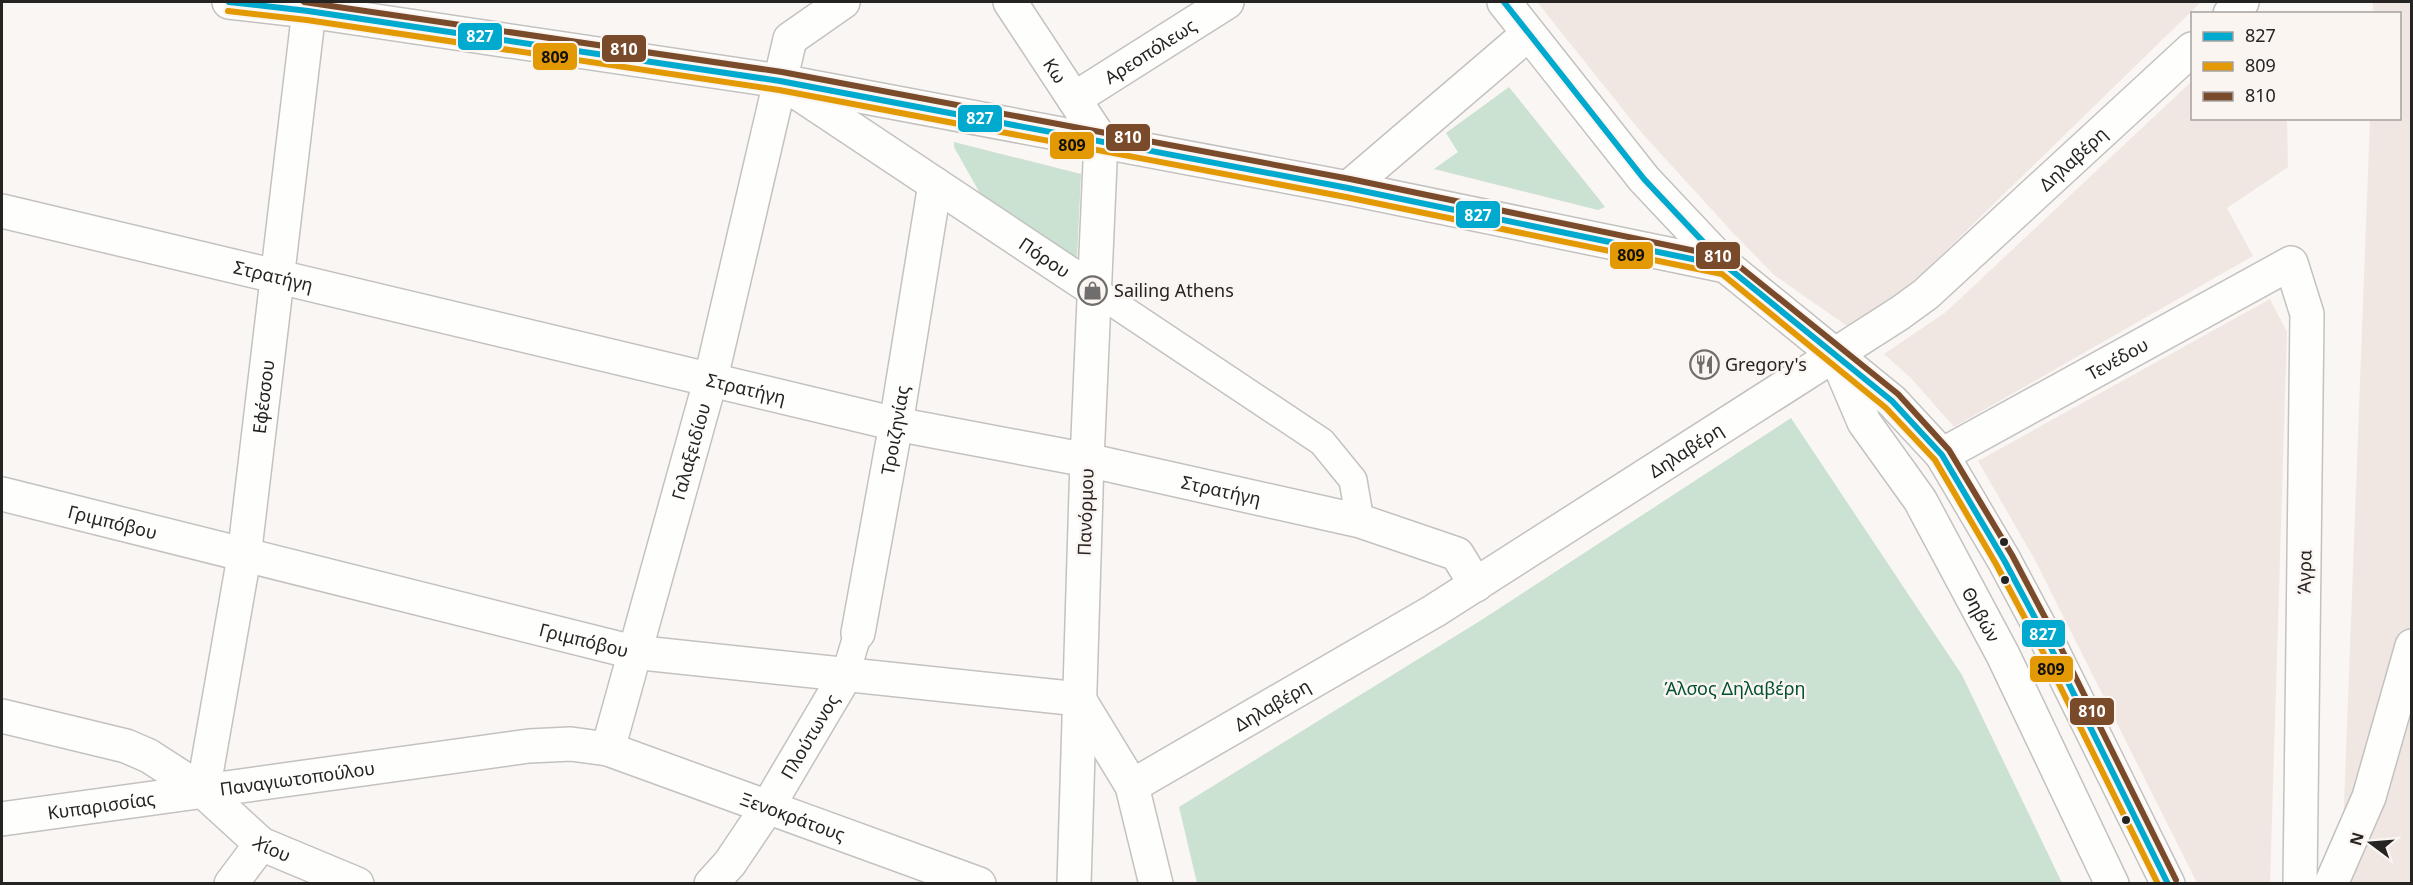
<svg xmlns="http://www.w3.org/2000/svg" width="2413" height="885" viewBox="0 0 2413 885" font-family="'Noto Sans',sans-serif">
<rect width="100%" height="100%" fill="#f9f6f4"/>
<path fill="#f0e7e3" d="M1537,2H2201L1922,274L1884,303L1847,326L1774,275L1734,234L1641,132Z
M2373,2H2411V883L2341,884L2370,119L2400,118V14L2373,13Z
M2192,81V118L2287,119L2288,167L2227,208L2253,256L1954,427L1911,378L1884,354L1946,312Z
M2270,299L2287,332L2270,883H2197L2035,560L1978,461Z"/>
<path fill="#cbe1d2" d="M1509,87L1598,198L1605,207L1598,210L1434,169L1458,152L1446,133Z
M954,142L1081,174L1077,258L982,197L954,147Z
M1791,418L1962,675L2062,883H1197L1179,807L1483,619Z"/>
<g fill="none" stroke-linecap="round" stroke-linejoin="round">
<defs>
<path id="pedestrian" d="M1094,290L1322,442L1353,480L1360,521
M845,676L858,633"/>
<g id="minor">
<path id="s1" d="M1010,2L1101,140L1087,460L1074,884"/>
<path d="M2230,14L2242,2"/>
<path id="s2" d="M780,81L1094,290"/>
<path id="s3" d="M1074,99L1227,2"/>
<path d="M1348,188L1528,34"/>
<path id="s4" d="M2,211L896,424L1087,460L1360,521L1457,554L1476,585"/>
<path id="s5" d="M1942,455L2291,263L2307,314L2300,884"/>
<path id="s6" d="M2,494L633,652L1079,699L1132,786L1156,884"/>
<path id="s7" d="M858,633L896,424L935,184"/>
<path id="s8" d="M2,716L126,746L149,756L203,791L261,844L357,884"/>
<path id="s9" d="M608,749L711,378L790,39L843,2"/>
<path id="s10" d="M1132,786L1434,611L1900,313L1926,294L2192,49"/>
<path id="s11" d="M203,791L244,557L310,2"/>
<path id="s12" d="M2,819L529,746L571,744L608,749L979,884"/>
<path d="M231,884L261,844"/>
<path id="s13" d="M711,884L730,863L767,808L845,676"/>
<path d="M2331,884L2369,797L2412,646"/>
</g>
<g id="secondary">
<path d="M229,2L308,11L780,81L1348,188L1726,266"/>
<path d="M1504,2L1644,179L1726,266L1892,401L1942,455L2004,560L2051,648L2168,884"/>
<path id="s14" d="M1838,361L1864,422L1920,500L2003,655L2112,884"/>
</g>
</defs>
<use href="#pedestrian" stroke="#c4c2c0" stroke-width="30"/>
<use href="#minor" stroke="#c4c2c0" stroke-width="36"/>
<use href="#secondary" stroke="#c4c2c0" stroke-width="36"/>
<use href="#pedestrian" stroke="#fefefd" stroke-width="27"/>
<use href="#minor" stroke="#fefefd" stroke-width="33"/>
<use href="#secondary" stroke="#fefefd" stroke-width="33"/>
<defs>
<path id="bus-1" d="M229,2L308,11L780,81L1348,188L1726,266
M1504,2L1644,179L1726,266L1892,401L1942,455L2004,560L2051,648L2168,884"/>
<path id="bus-2" d="M228,11L307,20L779,90L1346,197L1722,274L1886,408L1935,460L1996,564L2043,652L2158,884"/>
<path id="bus-3" d="M304,2L782,72L1350,179L1729,258L1898,394L1949,450L2012,555L2059,644L2176,880"/>
</defs>
<use href="#bus-1" stroke="#fbf5f2" stroke-width="10"/>
<use href="#bus-2" stroke="#fbf5f2" stroke-width="10"/>
<use href="#bus-3" stroke="#fbf5f2" stroke-width="10"/>
<use href="#bus-1" stroke="#00a9ce" stroke-width="6"/>
<use href="#bus-2" stroke="#e29904" stroke-width="6"/>
<use href="#bus-3" stroke="#7a4b2a" stroke-width="6"/>
</g>
<defs>
<symbol id="shop-ring" viewBox="-11 -11 22 22"><circle r="9.5" fill="#fbf5f2" stroke="#706e6c" stroke-width="1.5"/><path d="M-5-2.5h2.3a2.7 3.5 0 0 1 5.4 0H5L5.5 6h-11ZM-1.5-2.5h3a1.5 2.3 0 0 0-3 0Z" fill="#706e6c"/></symbol>
<symbol id="restaurant-ring" viewBox="-11 -11 22 22"><circle r="9.5" fill="#fbf5f2" stroke="#706e6c" stroke-width="1.5"/><path d="M-5-6h1v4h1v-4h1v4h1v-4h1v5L-1.5 .5V6h-2V.5L-5-1ZM5-6V6H3V1.5H1.5Q1.5-4 5-6Z" fill="#706e6c"/></symbol>
</defs>
<g fill-rule="evenodd">
<use href="#shop-ring" x="1076" y="274" width="33" height="33"/>
<use href="#restaurant-ring" x="1688" y="348" width="33" height="33"/>
</g>
<g fill="#262423" stroke="#fbf5f2" stroke-width="2">
<circle cx="2004" cy="542" r="5"/>
<circle cx="2005" cy="580" r="5"/>
<circle cx="2126" cy="820" r="5"/>
</g>
<g text-anchor="middle" dominant-baseline="central" stroke-width="5" stroke-linejoin="round" paint-order="stroke">
<g font-size="18" fill="#262423" stroke="#fbf5f2">
<text stroke="none"><textPath href="#s3" startOffset="90">Αρεοπόλεως</textPath></text>
<text stroke="none"><textPath href="#s1" startOffset="82">Κω</textPath></text>
<text stroke="none"><textPath href="#s10" startOffset="1134">Δηλαβέρη</textPath></text>
<text stroke="none"><textPath href="#s2" startOffset="318">Πόρου</textPath></text>
<text stroke="none"><textPath href="#s4" startOffset="279">Στρατήγη</textPath></text>
<text stroke="none"><textPath href="#s5" startOffset="200">Τενέδου</textPath></text>
<text stroke="none"><textPath href="#s4" startOffset="765">Στρατήγη</textPath></text>
<text stroke="none"><textPath href="#s11" startOffset="399">Εφέσσου</textPath></text>
<text stroke="none"><textPath href="#s7" startOffset="206">Τροιζηνίας</textPath></text>
<text stroke="none"><textPath href="#s9" startOffset="309">Γαλαξειδίου</textPath></text>
<text stroke="none"><textPath href="#s10" startOffset="648">Δηλαβέρη</textPath></text>
<text stroke="none"><textPath href="#s4" startOffset="1251">Στρατήγη</textPath></text>
<text transform="translate(1085 512) rotate(-88)">Πανόρμου</text>
<text stroke="none"><textPath href="#s6" startOffset="114">Γριμπόβου</textPath></text>
<text transform="translate(2304 572) rotate(-89)">Άγρα</text>
<text stroke="none"><textPath href="#s14" startOffset="292">Θηβών</textPath></text>
<text stroke="none"><textPath href="#s6" startOffset="600">Γριμπόβου</textPath></text>
<text stroke="none"><textPath href="#s10" startOffset="162">Δηλαβέρη</textPath></text>
<text stroke="none"><textPath href="#s13" startOffset="178">Πλούτωνος</textPath></text>
<text stroke="none"><textPath href="#s12" startOffset="298">Παναγιωτοπούλου</textPath></text>
<text stroke="none"><textPath href="#s12" startOffset="100">Κυπαρισσίας</textPath></text>
<text stroke="none"><textPath href="#s12" startOffset="808">Ξενοκράτους</textPath></text>
<text stroke="none"><textPath href="#s8" startOffset="308">Χίου</textPath></text>
</g>
<g font-size="18" fill="#262423" stroke="#fbf5f2" text-anchor="start">
<text x="1114" y="290">Sailing Athens</text>
<text x="1725" y="364">Gregory's</text>
</g>
<g font-size="18" fill="#015133" stroke="#fbf5f2">
<text x="1735" y="688">Άλσος Δηλαβέρη</text>
</g>
</g>
<g stroke="#fbf5f2" stroke-width="2">
<rect x="457" y="22" width="46" height="29" rx="6" fill="#00a9ce"/>
<rect x="601" y="34" width="46" height="29" rx="6" fill="#7a4b2a"/>
<rect x="532" y="42" width="46" height="29" rx="6" fill="#e29904"/>
<rect x="957" y="104" width="46" height="29" rx="6" fill="#00a9ce"/>
<rect x="1105" y="123" width="46" height="29" rx="6" fill="#7a4b2a"/>
<rect x="1049" y="131" width="46" height="29" rx="6" fill="#e29904"/>
<rect x="1455" y="200" width="46" height="29" rx="6" fill="#00a9ce"/>
<rect x="1609" y="241" width="45" height="29" rx="6" fill="#e29904"/>
<rect x="1695" y="241" width="46" height="29" rx="6" fill="#7a4b2a"/>
<rect x="2021" y="619" width="45" height="29" rx="6" fill="#00a9ce"/>
<rect x="2029" y="655" width="45" height="28" rx="6" fill="#e29904"/>
<rect x="2069" y="697" width="46" height="29" rx="6" fill="#7a4b2a"/>
</g>
<g font-size="16" text-anchor="middle" font-weight="bold" fill="#fff">
<text x="480" y="42">827</text>
<text x="624" y="55">810</text>
<text x="980" y="124">827</text>
<text x="1128" y="143">810</text>
<text x="1478" y="221">827</text>
<text x="1718" y="262">810</text>
<text x="2043" y="640">827</text>
<text x="2092" y="717">810</text>
</g>
<g font-size="16" text-anchor="middle" font-weight="bold" fill="#111">
<text x="555" y="63">809</text>
<text x="1072" y="151">809</text>
<text x="1631" y="261">809</text>
<text x="2051" y="675">809</text>
</g>
<rect width="2413" height="885" fill="none" stroke="#262423" stroke-width="6"/>
<rect x="2191" y="12" width="210" height="108" fill="#fbf5f2" stroke="#a6a19f" stroke-width="1.5"/>
<rect x="2203" y="32" width="30" height="9" fill="#00a9ce" stroke="#a6a19f" stroke-width="1.5"/>
<text x="2245" y="42" font-size="18" fill="#262423">827</text>
<rect x="2203" y="62" width="30" height="9" fill="#e29904" stroke="#a6a19f" stroke-width="1.5"/>
<text x="2245" y="72" font-size="18" fill="#262423">809</text>
<rect x="2203" y="92" width="30" height="9" fill="#7a4b2a" stroke="#a6a19f" stroke-width="1.5"/>
<text x="2245" y="102" font-size="18" fill="#262423">810</text>
<g transform="translate(2371 843) rotate(286)" stroke="#fbf5f2" stroke-width="4.5" paint-order="stroke">
<path d="M0-4.5L10 22L0 15L-10 22Z" fill="#262423"/>
<text y="-9" font-size="16" font-weight="bold" text-anchor="middle" fill="#262423">N</text>
</g>
</svg>
